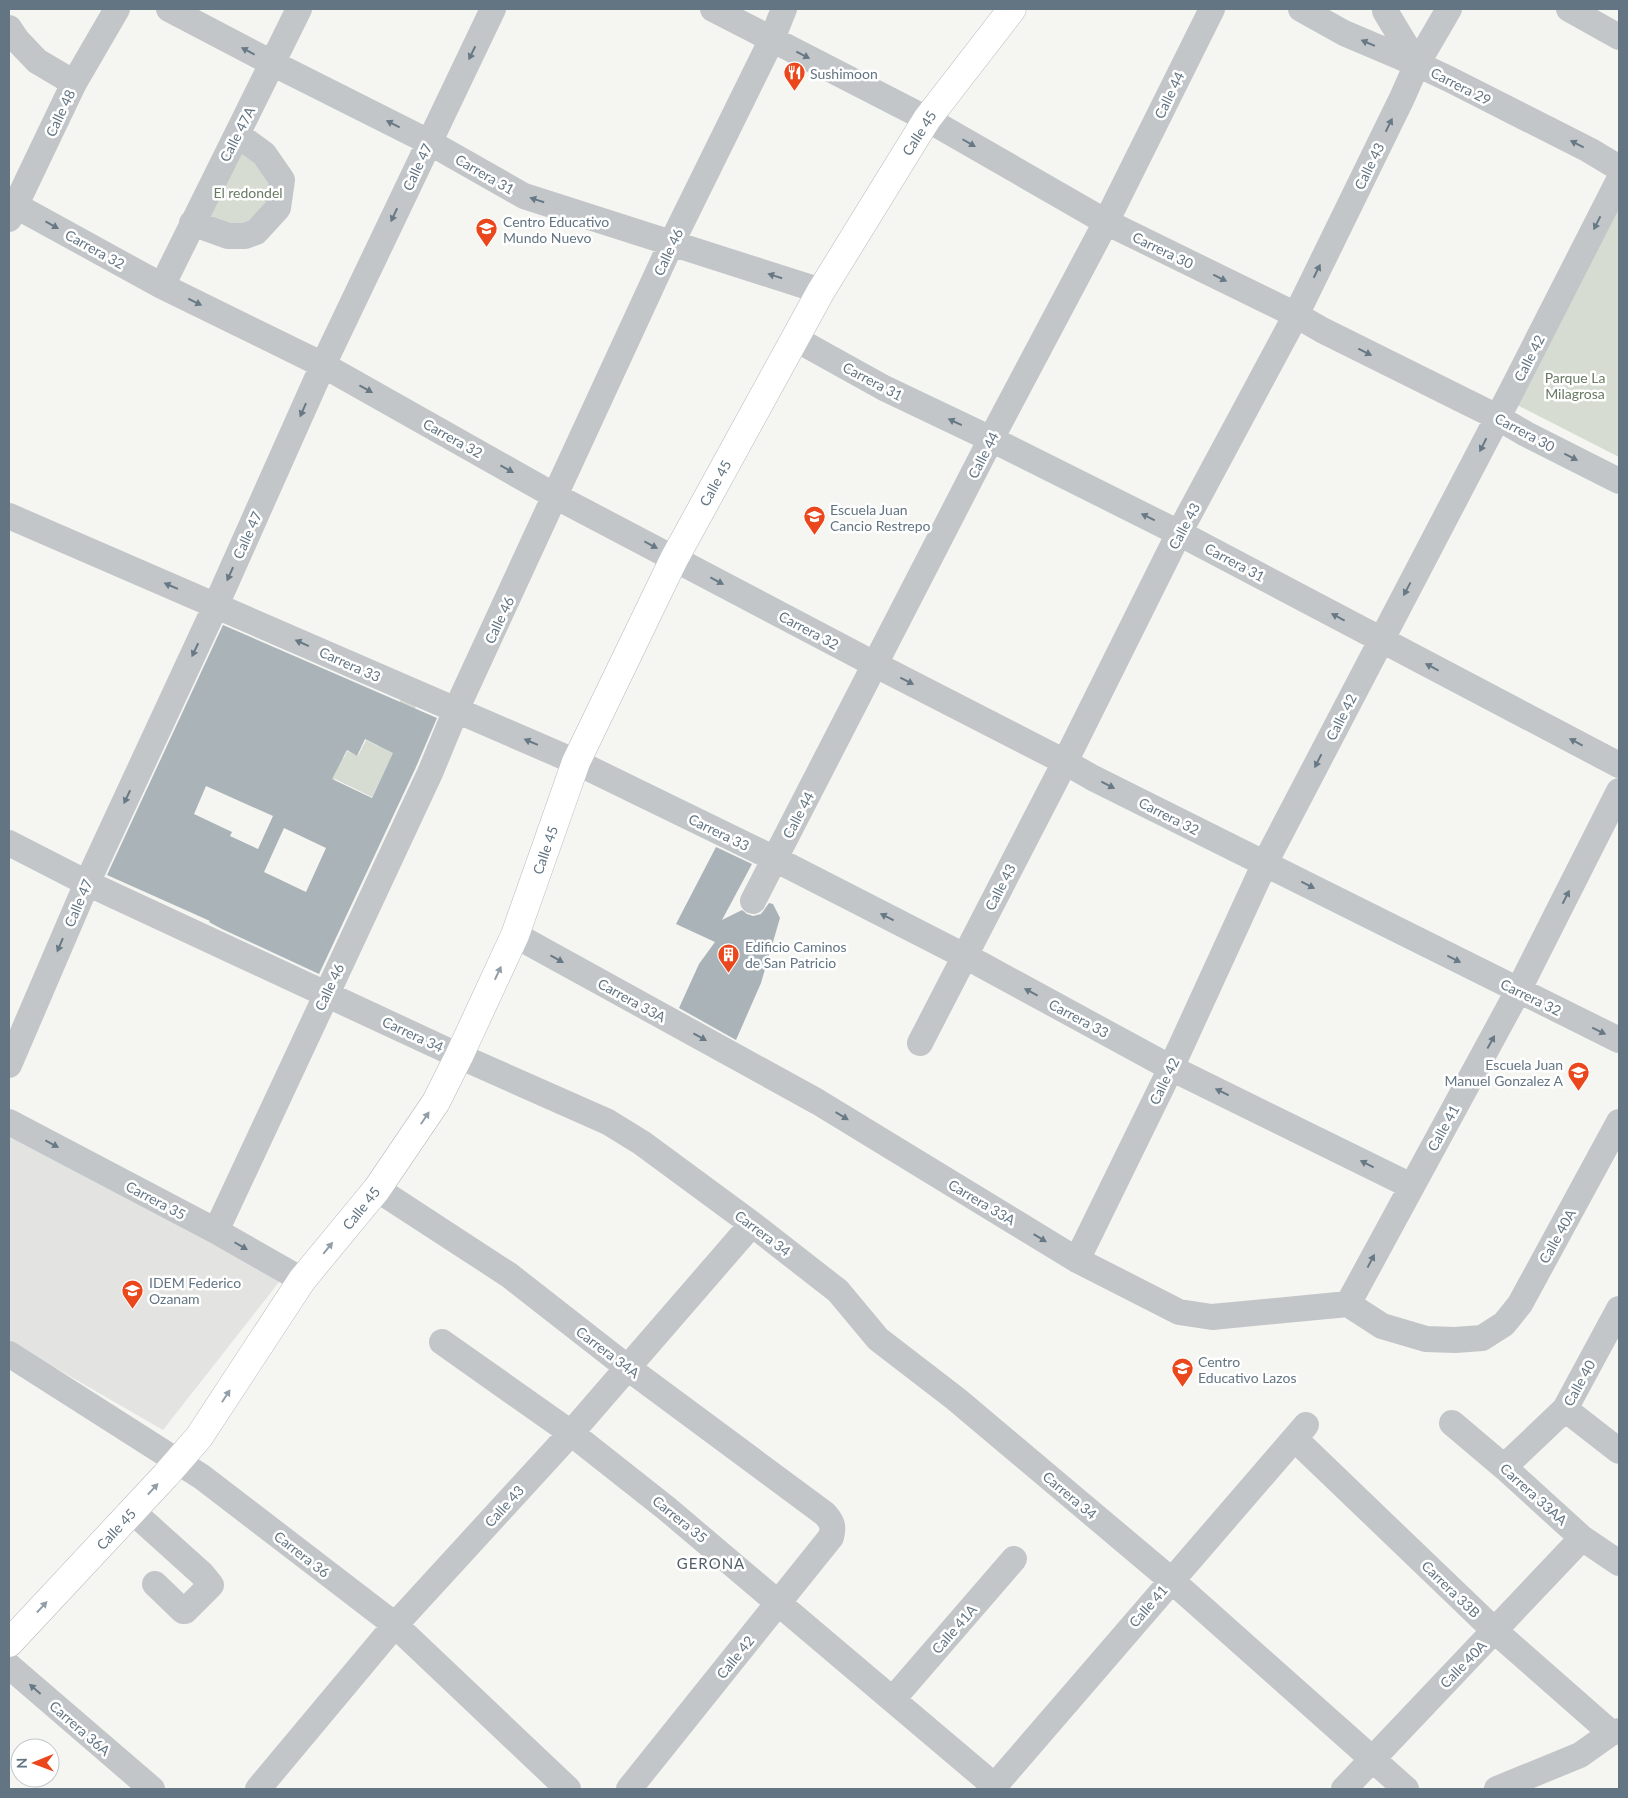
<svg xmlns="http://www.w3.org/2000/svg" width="1628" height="1798" viewBox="0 0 1628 1798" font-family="Lato,sans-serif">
<rect width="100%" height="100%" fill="#f5f5f1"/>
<path fill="#e3e4e2" d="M9,1127L283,1277L163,1430L9,1341Z"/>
<path fill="#d6dcd2" d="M243,142L275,170L262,216L236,229L205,221Z
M1619,195V457L1515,404Z
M403,695L418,702L372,797L335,779L329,790L325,749L344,758L347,751L358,756L366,740L378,746Z"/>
<path fill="#aab3b8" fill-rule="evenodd" d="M223,625L437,718L416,767L319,974L222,929L209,922L210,921L107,875ZM365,739L393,753L372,798L332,779L347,750L357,756ZM206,786L273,816L258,849L230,836L232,832L194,814ZM284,828L326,848L306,892L264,872Z
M716,847L752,864L722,920L742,910L747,914L753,916L761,914L769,903L773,904L780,918L761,983L736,1040L679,1008L699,964L715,942L676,924Z"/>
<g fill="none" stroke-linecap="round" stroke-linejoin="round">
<defs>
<path id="major" d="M9,1643L165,1476L199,1437L302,1280L377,1189L436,1102L459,1056L515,935L576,762L674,559L821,291L927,119L1012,9"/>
</defs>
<use href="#major" stroke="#b5b9bd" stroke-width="29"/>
<path stroke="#c2c6c9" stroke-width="26" d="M169,9L272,63L429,142L524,196L821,291
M713,9L927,119L1106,222L1296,315L1322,330L1497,417L1526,434L1619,481
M1301,9L1344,33L1417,64L1449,79L1589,150L1619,168
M1385,9V11L1417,64
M1569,9L1619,37
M9,28L17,40L37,61L74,83
M9,202L162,286L323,365L555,496L876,665L1065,762L1093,778L1619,1040
M9,219L74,83L117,9
M192,223L228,236H245L256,232L278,208L282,180L264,154L237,134
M162,286L299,9
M794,338L884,388L991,439L1179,533L1619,765
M9,516L576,762L775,859L980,964L1171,1068L1411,1186
M9,843L87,883L459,1056L608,1122L642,1143L752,1224L838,1291L878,1339L956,1399L1171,1580L1406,1789
M753,901L991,439L1106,222L1212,9
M515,935L818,1102L1077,1260L1179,1312L1212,1317L1348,1304L1382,1326L1426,1339L1455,1340L1482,1338L1504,1324L1520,1304L1619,1122
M920,1043L1065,762L1179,533L1296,315L1402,98L1417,64L1449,9
M9,1065L87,883L216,605L323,365L493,9
M9,1122L216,1231L302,1280
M377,1189L509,1275L628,1368L825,1514C832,1522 834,1526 831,1537L629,1789
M216,1231L430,773L456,710L671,244L772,39L784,9
M1077,1260L1171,1068L1265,863L1511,392L1619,180
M1348,1304L1518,991L1619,791
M442,1342L571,1433L666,1508L998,1789
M9,1354L202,1477L395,1625L568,1789
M1565,1409L1619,1451
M1452,1423L1504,1467L1582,1538L1619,1563
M1295,1439L1495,1631L1611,1733
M1504,1467L1565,1409L1619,1309
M132,1511L202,1574L211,1585L185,1611H183L155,1584
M9,1666L152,1789
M893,1699L1014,1559
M258,1789L395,1625L571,1433L752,1224
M992,1789L1306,1425
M1344,1789L1582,1538
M1497,1789L1580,1755L1611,1733L1619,1731"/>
<use href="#major" stroke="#fff" stroke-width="28"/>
</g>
<defs><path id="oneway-solid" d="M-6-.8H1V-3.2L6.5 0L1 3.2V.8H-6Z" transform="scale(1.25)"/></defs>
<g fill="#687986">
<use href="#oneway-solid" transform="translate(1368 43) rotate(-157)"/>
<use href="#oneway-solid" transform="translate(248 51) rotate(-152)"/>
<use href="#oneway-solid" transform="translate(472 53) rotate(116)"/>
<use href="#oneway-solid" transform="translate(803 55) rotate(27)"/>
<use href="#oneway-solid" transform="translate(393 124) rotate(-153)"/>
<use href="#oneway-solid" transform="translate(1389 125) rotate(-64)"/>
<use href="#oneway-solid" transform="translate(969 143) rotate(30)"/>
<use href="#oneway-solid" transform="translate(1577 144) rotate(-153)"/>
<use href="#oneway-solid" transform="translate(537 200) rotate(-162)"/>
<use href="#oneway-solid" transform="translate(394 215) rotate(115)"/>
<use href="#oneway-solid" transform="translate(1597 223) rotate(117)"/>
<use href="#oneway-solid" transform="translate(52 225) rotate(29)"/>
<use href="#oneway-solid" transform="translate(1317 271) rotate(-64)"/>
<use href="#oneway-solid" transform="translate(775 276) rotate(-163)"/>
<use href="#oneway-solid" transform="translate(1220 278) rotate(26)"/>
<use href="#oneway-solid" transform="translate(195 302) rotate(26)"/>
<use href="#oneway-solid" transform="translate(1365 352) rotate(27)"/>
<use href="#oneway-solid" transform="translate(366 389) rotate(29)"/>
<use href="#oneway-solid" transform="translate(303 410) rotate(114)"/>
<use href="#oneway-solid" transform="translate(955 422) rotate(-155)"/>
<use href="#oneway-solid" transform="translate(1483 445) rotate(117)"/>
<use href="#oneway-solid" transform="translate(1571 457) rotate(27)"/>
<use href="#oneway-solid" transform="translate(507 469) rotate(29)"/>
<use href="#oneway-solid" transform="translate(1148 517) rotate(-154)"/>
<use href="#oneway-solid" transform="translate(651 545) rotate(28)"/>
<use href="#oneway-solid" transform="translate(230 574) rotate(114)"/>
<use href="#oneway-solid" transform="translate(717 581) rotate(28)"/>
<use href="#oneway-solid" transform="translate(171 586) rotate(-157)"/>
<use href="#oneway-solid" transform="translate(1407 589) rotate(118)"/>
<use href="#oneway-solid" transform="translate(1338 617) rotate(-152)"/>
<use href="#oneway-solid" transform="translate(302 643) rotate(-156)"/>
<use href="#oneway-solid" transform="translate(195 650) rotate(115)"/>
<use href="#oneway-solid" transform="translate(1432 667) rotate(-152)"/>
<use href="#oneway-solid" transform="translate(907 681) rotate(27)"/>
<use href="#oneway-solid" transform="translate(531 742) rotate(-157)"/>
<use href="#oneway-solid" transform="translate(1576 742) rotate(-152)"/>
<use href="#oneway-solid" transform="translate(1318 761) rotate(117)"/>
<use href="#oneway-solid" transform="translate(1108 785) rotate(27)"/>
<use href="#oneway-solid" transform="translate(127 797) rotate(115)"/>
<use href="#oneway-solid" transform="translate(1308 885) rotate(27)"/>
<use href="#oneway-solid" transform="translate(1566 897) rotate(-63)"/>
<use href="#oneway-solid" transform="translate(887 917) rotate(-153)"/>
<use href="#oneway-solid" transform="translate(60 945) rotate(113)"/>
<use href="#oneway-solid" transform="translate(557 959) rotate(29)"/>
<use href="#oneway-solid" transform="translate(1454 959) rotate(27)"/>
<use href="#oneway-solid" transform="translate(1031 992) rotate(-152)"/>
<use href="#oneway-solid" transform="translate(1599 1031) rotate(26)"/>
<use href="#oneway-solid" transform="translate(700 1037) rotate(29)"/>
<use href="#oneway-solid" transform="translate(1491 1042) rotate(-61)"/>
<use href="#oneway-solid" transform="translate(1222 1092) rotate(-154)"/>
<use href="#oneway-solid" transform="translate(842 1116) rotate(31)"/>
<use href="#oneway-solid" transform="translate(52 1144) rotate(28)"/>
<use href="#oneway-solid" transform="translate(1367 1164) rotate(-153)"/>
<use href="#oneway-solid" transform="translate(1040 1238) rotate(31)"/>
<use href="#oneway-solid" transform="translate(241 1246) rotate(30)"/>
<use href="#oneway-solid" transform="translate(1371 1261) rotate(-62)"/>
<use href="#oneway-solid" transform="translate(35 1689) rotate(-139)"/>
</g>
<g fill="#929ea8">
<use href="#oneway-solid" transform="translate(498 973) rotate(-65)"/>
<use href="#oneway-solid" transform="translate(425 1118) rotate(-56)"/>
<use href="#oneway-solid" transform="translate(328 1248) rotate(-51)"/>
<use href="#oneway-solid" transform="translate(226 1396) rotate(-57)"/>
<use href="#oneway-solid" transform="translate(153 1489) rotate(-47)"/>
<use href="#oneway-solid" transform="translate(42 1607) rotate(-47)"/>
</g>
<defs>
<symbol id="restaurant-pin" viewBox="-11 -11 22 30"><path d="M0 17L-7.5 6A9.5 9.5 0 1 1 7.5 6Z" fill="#ea481c" stroke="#fff"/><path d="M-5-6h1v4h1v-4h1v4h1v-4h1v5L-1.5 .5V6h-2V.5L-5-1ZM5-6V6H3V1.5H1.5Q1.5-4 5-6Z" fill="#fff"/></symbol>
<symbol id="school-pin" viewBox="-11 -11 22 30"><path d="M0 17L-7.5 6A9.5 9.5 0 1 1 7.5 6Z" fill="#ea481c" stroke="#fff"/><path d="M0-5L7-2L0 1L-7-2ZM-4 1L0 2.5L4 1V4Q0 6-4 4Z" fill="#fff"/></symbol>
<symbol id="building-pin" viewBox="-11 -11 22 30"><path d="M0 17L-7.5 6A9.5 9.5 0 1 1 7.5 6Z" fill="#ea481c" stroke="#fff"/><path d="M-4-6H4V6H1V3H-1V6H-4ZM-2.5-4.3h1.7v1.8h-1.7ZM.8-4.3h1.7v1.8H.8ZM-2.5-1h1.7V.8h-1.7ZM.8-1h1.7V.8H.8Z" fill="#fff"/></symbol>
</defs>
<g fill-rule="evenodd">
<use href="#restaurant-pin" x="782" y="60" width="25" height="34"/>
<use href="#school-pin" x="474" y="216" width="25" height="34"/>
<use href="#school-pin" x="802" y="504" width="25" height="34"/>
<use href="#building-pin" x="716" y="942" width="25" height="34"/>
<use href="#school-pin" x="1566" y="1060" width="25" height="34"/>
<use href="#school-pin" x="120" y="1278" width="25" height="34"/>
<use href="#school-pin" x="1170" y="1356" width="25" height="34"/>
</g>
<g text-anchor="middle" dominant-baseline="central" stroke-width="5" stroke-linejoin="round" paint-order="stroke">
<g font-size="14" fill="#637583" stroke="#fff" text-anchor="start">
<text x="810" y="73">Sushimoon</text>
<text x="503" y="221">Centro Educativo<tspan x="503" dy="16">Mundo Nuevo</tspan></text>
<text x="830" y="509">Escuela Juan<tspan x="830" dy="16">Cancio Restrepo</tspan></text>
<text x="745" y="946">Edificio Caminos<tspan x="745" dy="16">de San Patricio</tspan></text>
<text x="1563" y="1064" text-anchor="end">Escuela Juan<tspan x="1563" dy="16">Manuel Gonzalez A</tspan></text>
<text x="149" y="1282">IDEM Federico<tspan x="149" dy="16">Ozanam</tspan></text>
<text x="1198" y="1361">Centro<tspan x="1198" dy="16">Educativo Lazos</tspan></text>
</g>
<g font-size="14" fill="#637583" stroke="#fff">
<text transform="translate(1461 86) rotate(27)">Carrera 29</text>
<text transform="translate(1169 95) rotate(-64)">Calle 44</text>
<text transform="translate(60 113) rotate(-65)">Calle 48</text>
<text transform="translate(919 133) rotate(-57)">Calle 45</text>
<text transform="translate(237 134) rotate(-63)">Calle 47A</text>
<text transform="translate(1369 166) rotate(-64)">Calle 43</text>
<text transform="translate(417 167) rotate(-65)">Calle 47</text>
<text transform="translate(485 174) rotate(30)">Carrera 31</text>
<text transform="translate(95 249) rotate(29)">Carrera 32</text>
<text transform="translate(1163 250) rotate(26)">Carrera 30</text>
<text transform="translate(668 252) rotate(-65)">Calle 46</text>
<text transform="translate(1529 358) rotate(-63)">Calle 42</text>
<text transform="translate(873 381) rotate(28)">Carrera 31</text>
<text transform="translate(1525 432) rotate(28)">Carrera 30</text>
<text transform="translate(453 438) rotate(29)">Carrera 32</text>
<text transform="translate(983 455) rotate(-63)">Calle 44</text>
<text transform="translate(715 483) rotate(-61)">Calle 45</text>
<text transform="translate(1184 526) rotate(-62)">Calle 43</text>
<text transform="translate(247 535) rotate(-66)">Calle 47</text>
<text transform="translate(1235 562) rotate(28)">Carrera 31</text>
<text transform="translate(499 620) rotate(-65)">Calle 46</text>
<text transform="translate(809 630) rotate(28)">Carrera 32</text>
<text transform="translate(350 664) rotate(24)">Carrera 33</text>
<text transform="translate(1341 717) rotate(-63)">Calle 42</text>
<text transform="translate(798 815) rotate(-62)">Calle 44</text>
<text transform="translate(1169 816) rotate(27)">Carrera 32</text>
<text transform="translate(719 832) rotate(26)">Carrera 33</text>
<text transform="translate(545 850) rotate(-71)">Calle 45</text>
<text transform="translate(1000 887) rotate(-63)">Calle 43</text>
<text transform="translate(78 903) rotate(-67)">Calle 47</text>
<text transform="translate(329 987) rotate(-65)">Calle 46</text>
<text transform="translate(1531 997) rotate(26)">Carrera 32</text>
<text transform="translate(632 1000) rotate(29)">Carrera 33A</text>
<text transform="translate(1079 1018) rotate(28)">Carrera 33</text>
<text transform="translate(413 1034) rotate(25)">Carrera 34</text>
<text transform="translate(1164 1081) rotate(-64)">Calle 42</text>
<text transform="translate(1443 1128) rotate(-61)">Calle 41</text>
<text transform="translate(156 1200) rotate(28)">Carrera 35</text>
<text transform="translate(982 1202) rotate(31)">Carrera 33A</text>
<text transform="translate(361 1208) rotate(-51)">Calle 45</text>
<text transform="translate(763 1233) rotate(37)">Carrera 34</text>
<text transform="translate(1557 1236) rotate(-61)">Calle 40A</text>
<text transform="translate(608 1352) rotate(37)">Carrera 34A</text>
<text transform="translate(1579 1383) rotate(-61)">Calle 40</text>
<text transform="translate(1534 1494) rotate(42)">Carrera 33AA</text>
<text transform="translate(1070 1495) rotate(40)">Carrera 34</text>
<text transform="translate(504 1506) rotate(-48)">Calle 43</text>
<text transform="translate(680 1519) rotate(39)">Carrera 35</text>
<text transform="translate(116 1529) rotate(-47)">Calle 45</text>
<text transform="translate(302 1554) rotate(38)">Carrera 36</text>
<text transform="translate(1451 1589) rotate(44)">Carrera 33B</text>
<text transform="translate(1148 1606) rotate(-49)">Calle 41</text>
<text transform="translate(954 1629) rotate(-49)">Calle 41A</text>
<text transform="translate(735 1657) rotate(-51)">Calle 42</text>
<text transform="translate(1463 1664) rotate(-46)">Calle 40A</text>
<text transform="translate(80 1728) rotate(41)">Carrera 36A</text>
</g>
<g font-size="14" fill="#677a62" stroke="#fff">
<text x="248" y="192">El redondel</text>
<text x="1575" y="377">Parque La<tspan x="1575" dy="16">Milagrosa</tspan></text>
</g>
<g font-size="15" letter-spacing="1" fill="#515e68" stroke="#fff">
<text x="711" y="1563">GERONA</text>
</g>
</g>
<rect width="1628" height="1798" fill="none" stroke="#637583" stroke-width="20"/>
<g transform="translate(35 1763) rotate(269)"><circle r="24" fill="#ffffff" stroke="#c1c8cd"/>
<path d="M0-4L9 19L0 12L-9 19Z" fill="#ea481c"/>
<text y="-8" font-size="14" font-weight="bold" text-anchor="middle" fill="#637583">N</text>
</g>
</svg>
